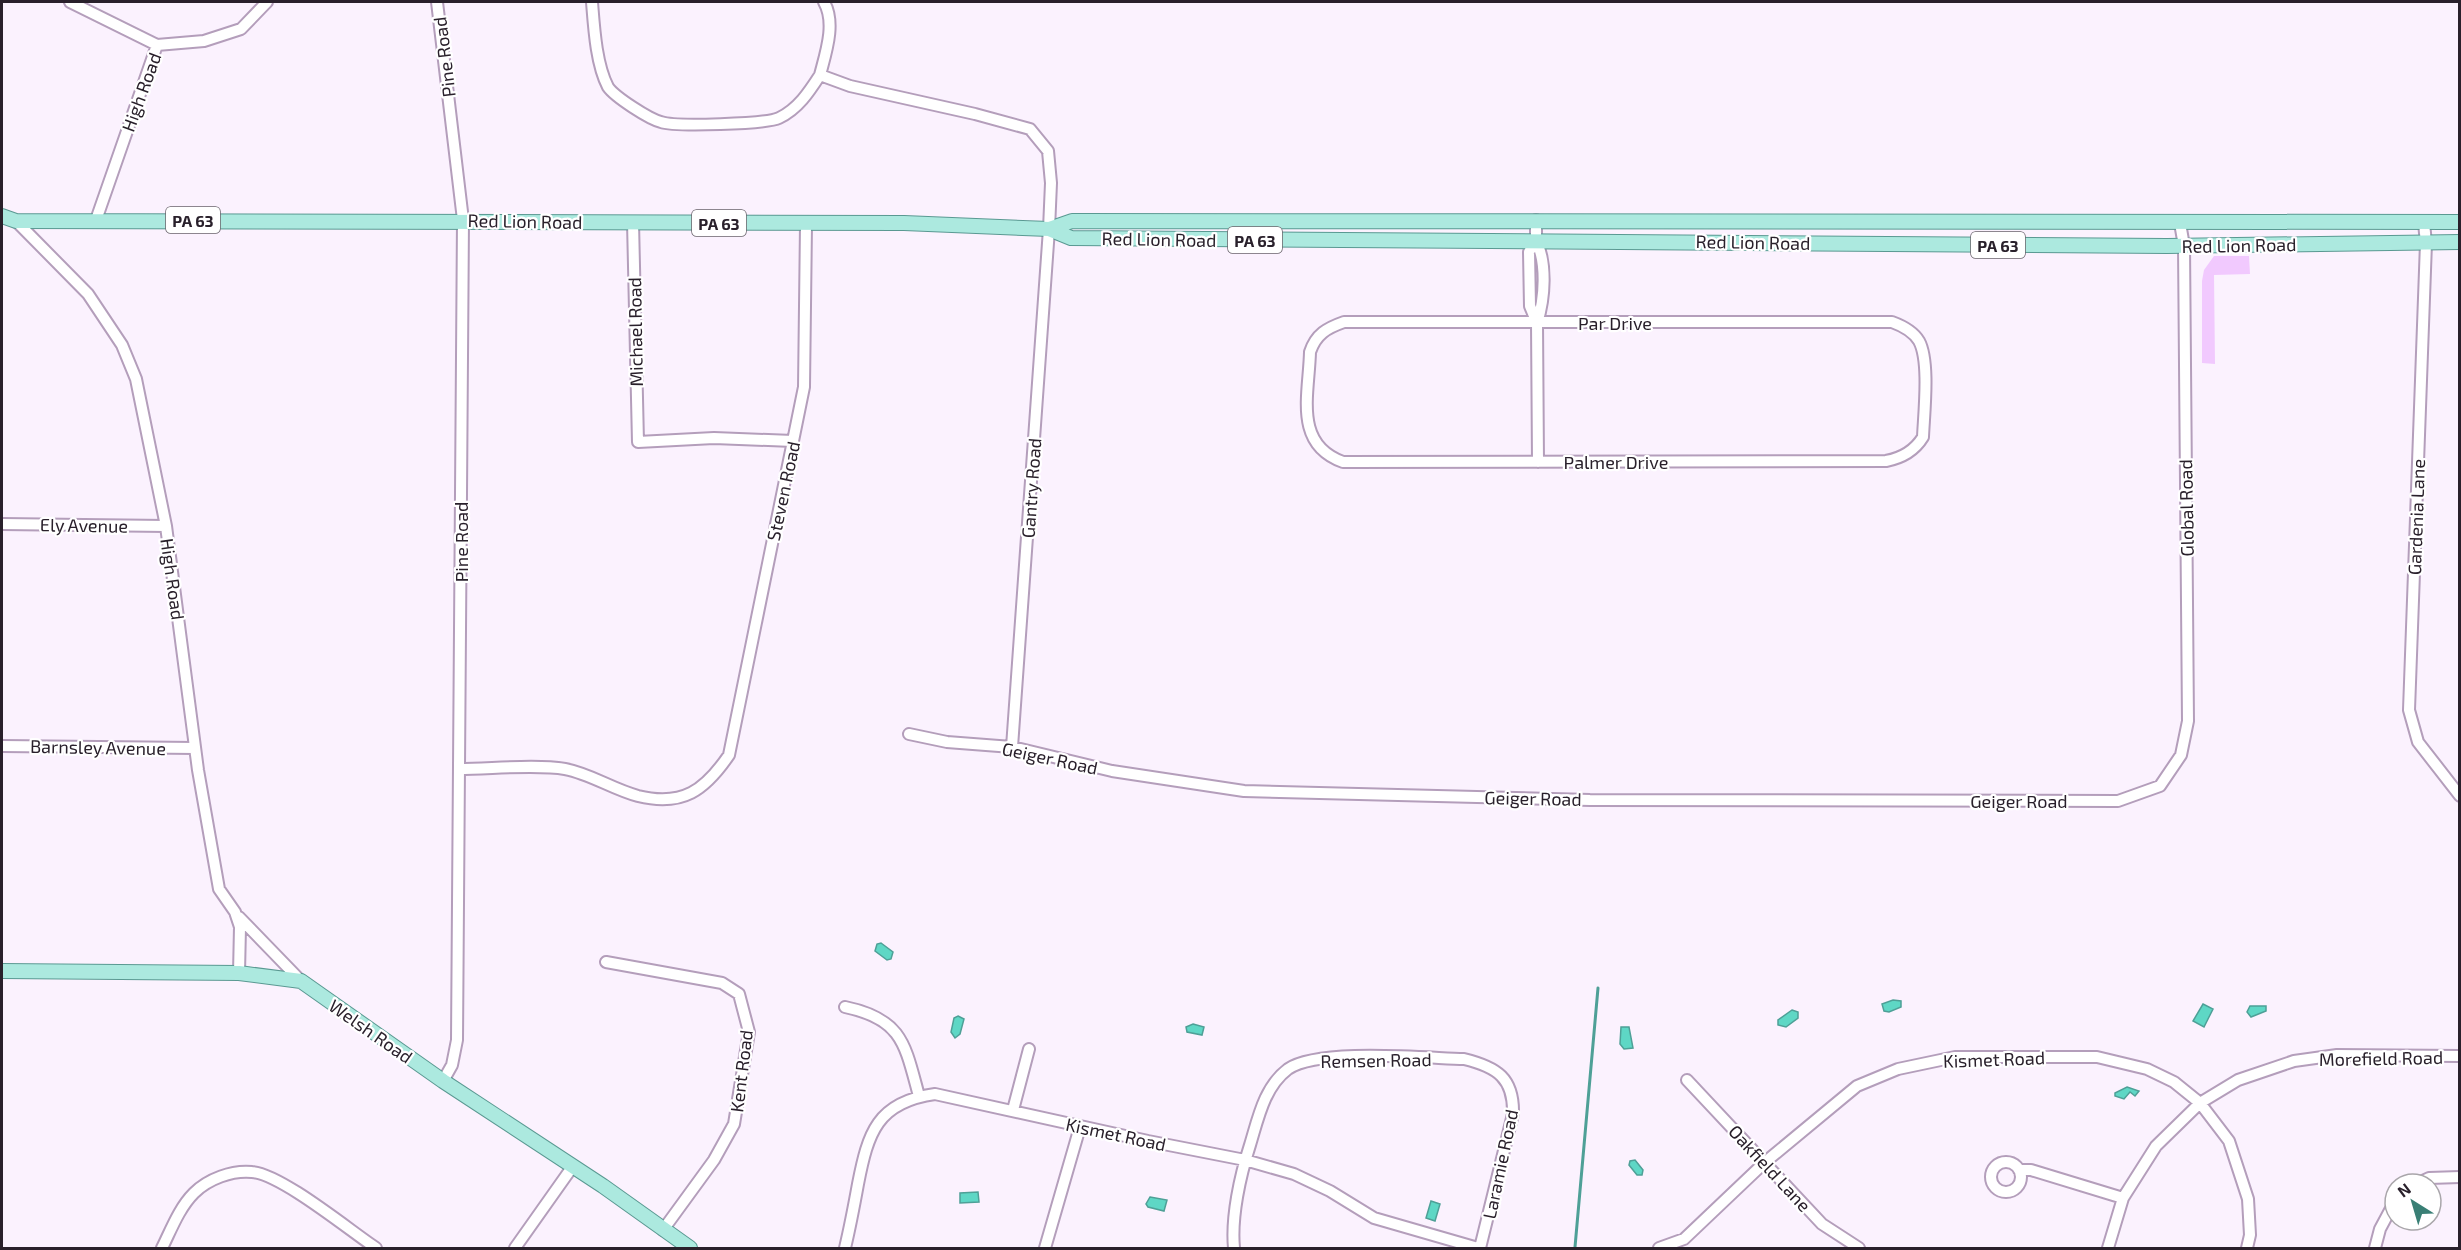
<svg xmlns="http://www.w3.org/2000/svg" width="2461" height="1250" viewBox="0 0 2461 1250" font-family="'Exo 2',sans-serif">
<rect width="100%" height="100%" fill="#fbf2fe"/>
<path fill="#f1c9fe" d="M2214,256H2249L2250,274L2214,275L2215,364L2202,363V281L2204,270Z"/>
<path fill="#5ed7c5" stroke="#4ea097" stroke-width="1.5" d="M881,943L893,952L891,959L887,960L875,951L877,944Z
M1893,1000L1901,1001V1007L1889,1012L1884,1011L1882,1004Z
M2203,1004L2213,1009L2204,1027L2193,1021Z
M2250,1006H2266V1011L2251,1017L2247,1012Z
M1792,1010L1798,1012V1018L1786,1027L1778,1025V1020Z
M958,1016L964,1019L960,1034L955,1038L951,1032L954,1018Z
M1193,1024L1204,1027L1202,1035L1187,1032L1186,1027Z
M1621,1027H1629L1633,1048L1624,1049L1620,1044Z
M2127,1087L2139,1091L2135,1096L2130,1092L2124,1099L2115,1096V1093Z
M1635,1160L1643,1170L1642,1175H1637L1629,1165L1630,1161Z
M978,1192L979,1202L960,1203V1193Z
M1150,1197L1167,1200L1164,1211L1148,1207L1146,1204Z
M1431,1201L1440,1204L1435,1221L1426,1218Z"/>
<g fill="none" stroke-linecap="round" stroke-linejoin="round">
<path stroke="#4ea097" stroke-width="3" d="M1575,1247L1598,988"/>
<defs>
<path id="minor" d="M70,2L157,45
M437,2L463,220L457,1040L452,1065L443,1081
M592,2C594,27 596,64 608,87C615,97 649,119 661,122C675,127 766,124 779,118C798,109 809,92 820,75L850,86L975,114L1030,129L1048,151L1051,183L1049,229L1012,747
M820,75C826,52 836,23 824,2
M96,220L157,45L204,41L241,29L267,2
M1536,220V240L1529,252L1530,306L1537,323
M16,221L88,294L122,345L136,379L166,526L198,770L219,889L235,912L240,927L239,973
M633,222L638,442L714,438L793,441
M2424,223L2426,243L2409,710L2418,742L2460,796
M1536,240C1547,263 1545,298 1537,323L1538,462
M1344,322H1892C1903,326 1913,331 1919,341C1930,361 1924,413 1923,437C1915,450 1902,458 1886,461L1343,462C1293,444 1309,394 1310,352C1316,334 1327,328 1344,322Z
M2,524L166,526
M909,734L947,742L1012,747L1112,771L1244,791L1590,800L2118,801L2160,786L2181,755L2188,721L2184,246L2180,223
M2,746L195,748
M459,769C490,769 536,764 565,769C591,774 612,789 638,796C683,807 705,790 729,755L804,387L806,225
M239,917L301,981
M606,962L722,983L739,994L749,1032L734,1124L714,1160L663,1230
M845,1007C903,1019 905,1045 919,1096
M1687,1080L1822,1224L1859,1248
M1013,1110L1029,1049
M1991 1177a15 15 0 1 1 30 0a15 15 0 1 1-30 0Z
M2019,1170H2031L2123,1198
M2416,1184L2429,1178L2460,1177
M162,1248C171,1230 179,1208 194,1193C208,1179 232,1170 252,1172C281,1174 349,1230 376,1248
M515,1248L573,1166
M845,1248C850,1227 854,1206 858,1184C868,1133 877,1102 935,1094L1148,1141L1245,1160L1294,1174L1330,1191L1374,1218L1478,1248
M1045,1248L1080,1127
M1234,1248C1231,1217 1240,1176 1250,1145C1258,1119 1264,1087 1288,1069C1318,1048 1425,1058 1464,1059C1497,1067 1514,1078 1513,1114L1480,1248
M1659,1248L1684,1239L1764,1163L1857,1086L1898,1069L1955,1057H2097L2147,1069L2174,1082L2200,1103L2229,1141L2248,1199L2250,1235L2247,1248
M2108,1248L2123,1198L2156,1146L2200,1103L2238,1080L2294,1061L2337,1055L2460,1056
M2375,1248L2380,1229L2395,1201"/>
<path id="major" d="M2,216L16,221L904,223L1049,229L1071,238L2167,246L2460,242
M1049,229L1072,221L2460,222
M2,971L239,973L301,981L443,1081L603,1186L690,1248"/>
</defs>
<use href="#minor" stroke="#b49ebb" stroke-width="14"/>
<use href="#major" stroke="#5a9992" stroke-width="16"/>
<use href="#minor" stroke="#fff" stroke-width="10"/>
<use href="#major" stroke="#ace9df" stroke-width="14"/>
</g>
<g text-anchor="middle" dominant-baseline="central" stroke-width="4.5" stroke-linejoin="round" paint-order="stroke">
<g fill="#fff" stroke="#69636b" stroke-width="1.5">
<rect x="166" y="207" width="54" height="26" rx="4.5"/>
<rect x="692" y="210" width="54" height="26" rx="4.5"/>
<rect x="1228" y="227" width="54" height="26" rx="4.5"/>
<rect x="1971" y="232" width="54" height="26" rx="4.5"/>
</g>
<g font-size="16" font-weight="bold" fill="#29202b">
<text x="193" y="220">PA 63</text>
<text x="719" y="223">PA 63</text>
<text x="1255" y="240">PA 63</text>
<text x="1998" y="245">PA 63</text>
</g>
<g font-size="18" fill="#29202b" stroke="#fff">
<text transform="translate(444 57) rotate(-97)">Pine Road</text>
<text transform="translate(141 92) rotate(-70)">High Road</text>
<text transform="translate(525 221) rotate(1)">Red Lion Road</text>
<text transform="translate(1159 239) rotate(1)">Red Lion Road</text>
<text transform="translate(1753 242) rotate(1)">Red Lion Road</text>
<text transform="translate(2239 245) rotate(-1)">Red Lion Road</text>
<text x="1615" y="323">Par Drive</text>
<text transform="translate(635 332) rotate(-91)">Michael Road</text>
<text x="1616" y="462">Palmer Drive</text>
<text transform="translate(1031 488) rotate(-86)">Gantry Road</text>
<text transform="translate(783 491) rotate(-78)">Steven Road</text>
<text transform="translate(2186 508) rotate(-91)">Global Road</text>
<text transform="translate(2416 517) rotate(-88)">Gardenia Lane</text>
<text transform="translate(84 525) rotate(1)">Ely Avenue</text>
<text transform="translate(461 542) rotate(-90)">Pine Road</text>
<text transform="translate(173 579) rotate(82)">High Road</text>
<text transform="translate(98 747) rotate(1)">Barnsley Avenue</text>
<text transform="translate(1050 758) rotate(12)">Geiger Road</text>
<text transform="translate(1533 798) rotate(1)">Geiger Road</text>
<text x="2019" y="801">Geiger Road</text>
<text transform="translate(371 1031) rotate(35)">Welsh Road</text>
<text transform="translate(2381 1058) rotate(-1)">Morefield Road</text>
<text transform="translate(1994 1059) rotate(-2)">Kismet Road</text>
<text transform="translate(1376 1060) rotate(-1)">Remsen Road</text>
<text transform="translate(741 1071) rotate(-83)">Kent Road</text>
<text transform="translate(1116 1134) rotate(12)">Kismet Road</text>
<text transform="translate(1500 1164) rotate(-78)">Laramie Road</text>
<text transform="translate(1770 1168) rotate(47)">Oakfield Lane</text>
</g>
</g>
<rect width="2461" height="1250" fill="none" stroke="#29202b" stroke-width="6"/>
<g transform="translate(2413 1202) rotate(323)"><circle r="28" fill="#ffffff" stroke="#a9a6aa" stroke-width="1.5"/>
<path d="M0-4.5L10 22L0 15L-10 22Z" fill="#397f75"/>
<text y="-9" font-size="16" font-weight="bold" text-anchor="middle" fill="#29202b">N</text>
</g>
</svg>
